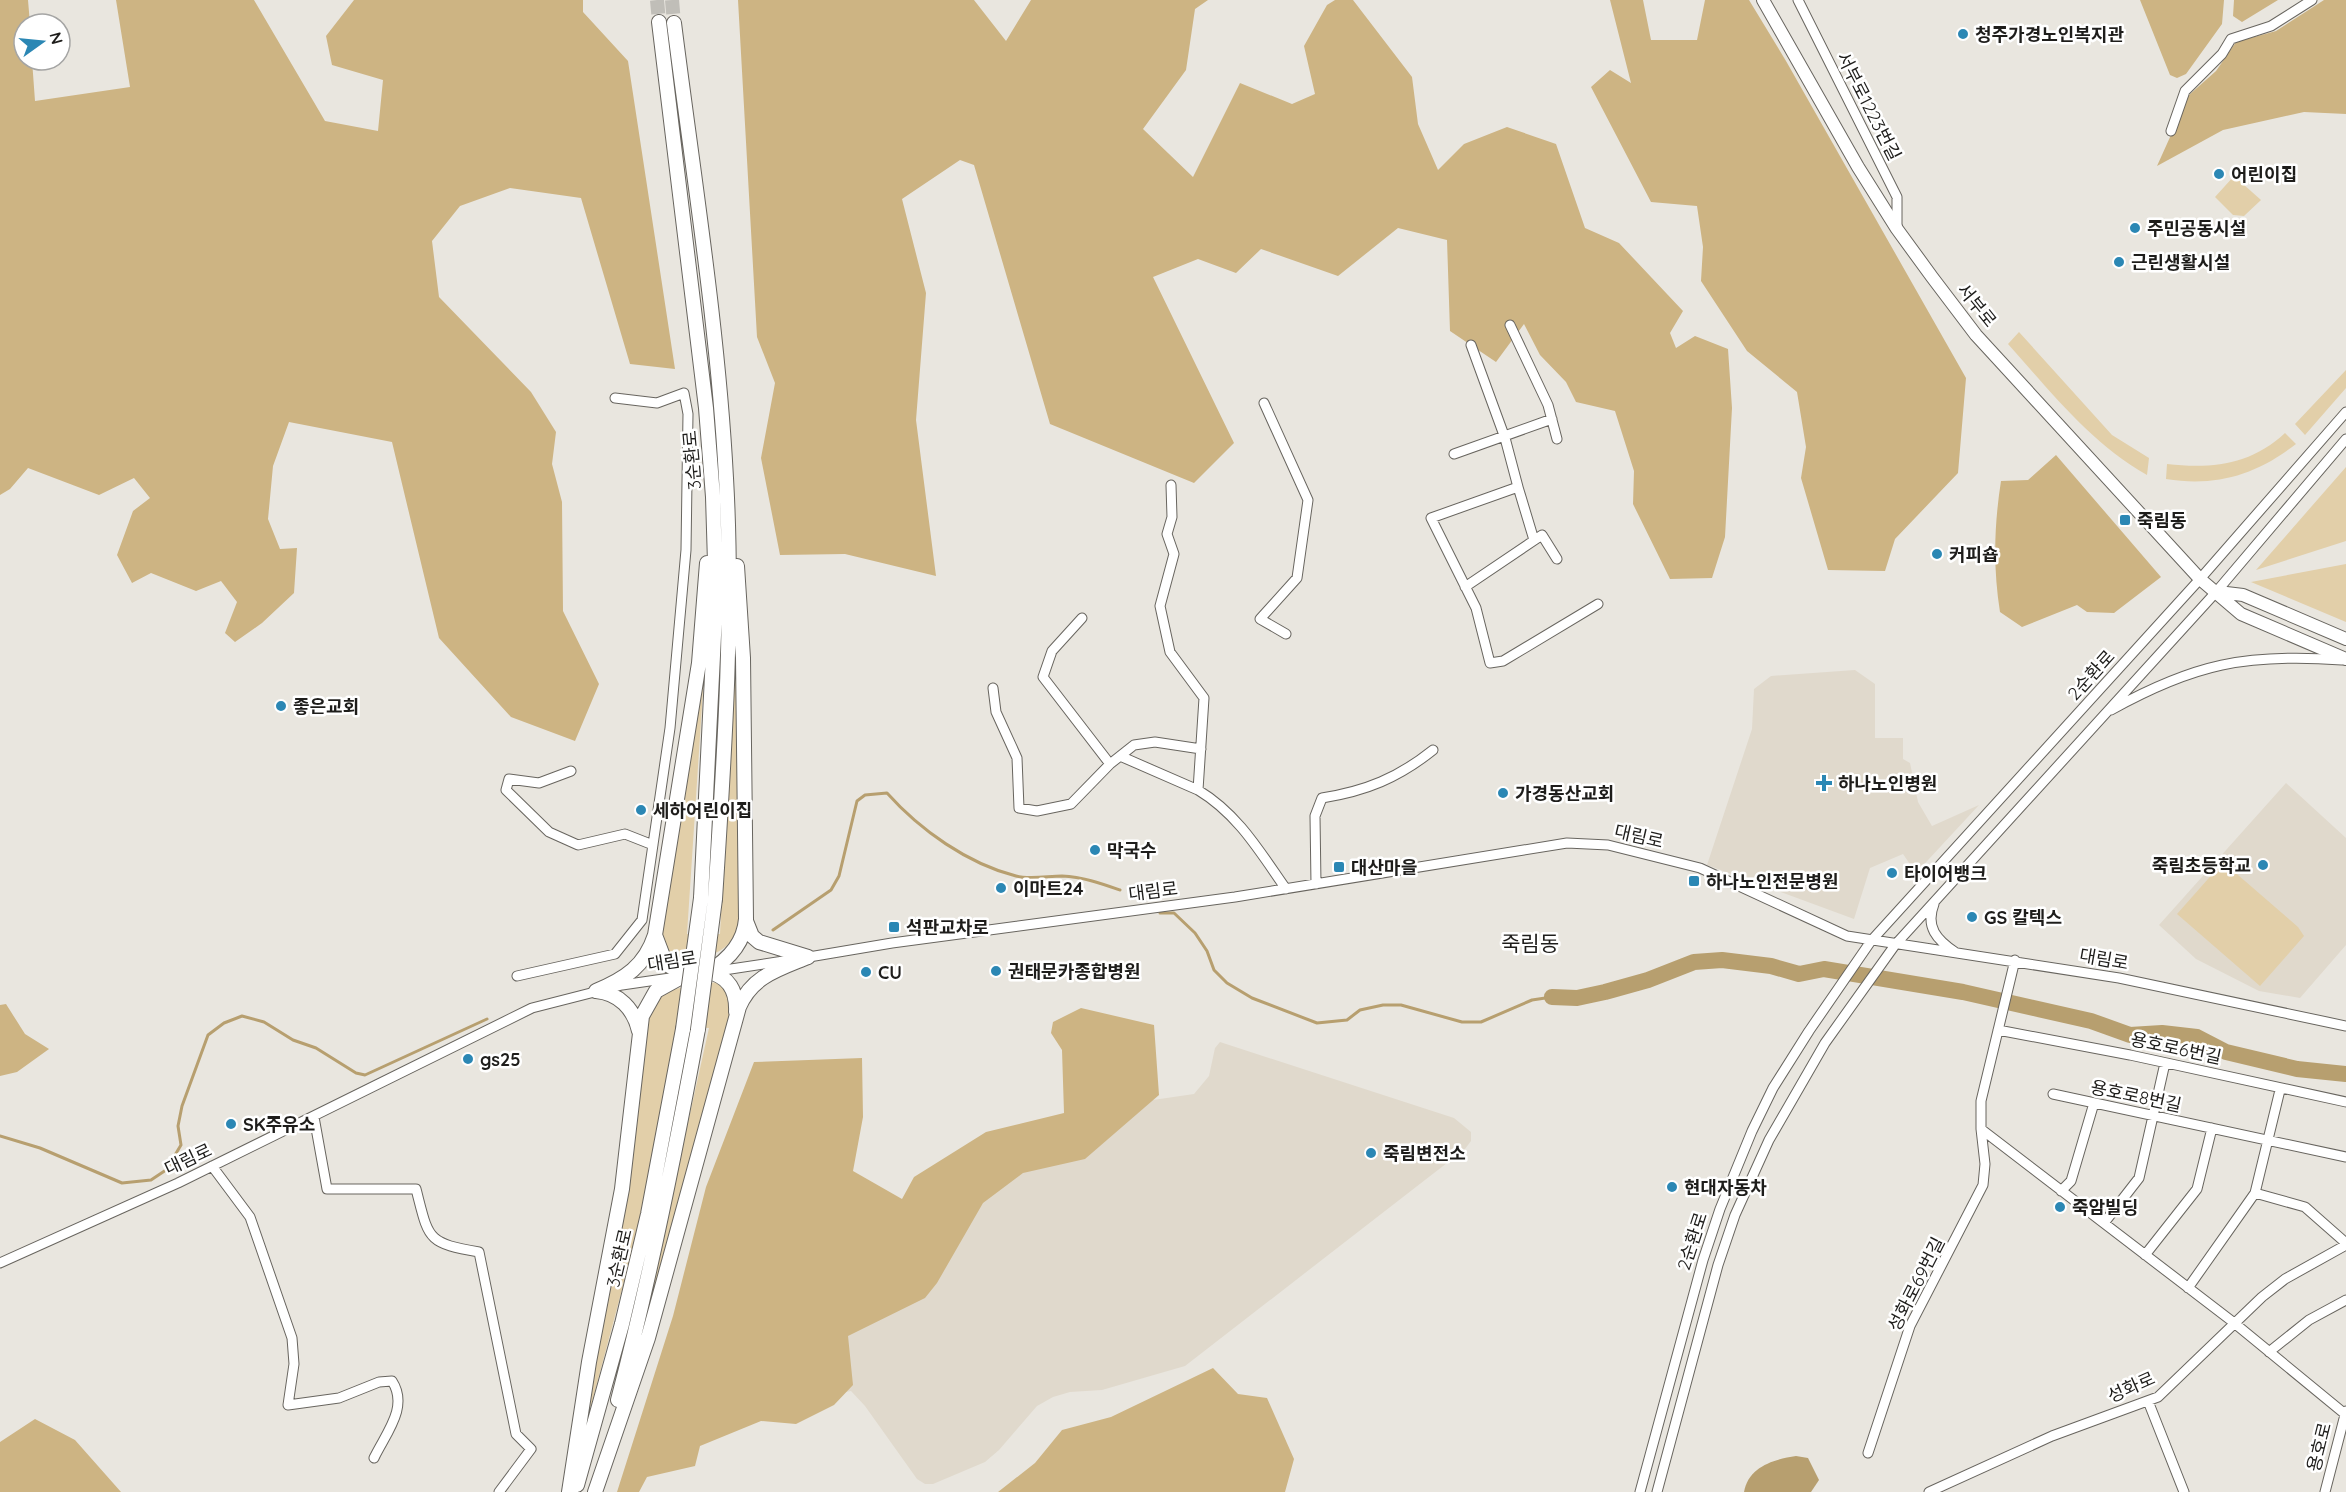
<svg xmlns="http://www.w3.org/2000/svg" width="2346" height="1492" viewBox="0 0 2346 1492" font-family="Quicksand,'Noto Sans KR',sans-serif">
<rect width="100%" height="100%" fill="#e9e6df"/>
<path fill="#e0d9cc" d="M1855,670L1875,684V738H1903V759L1910,763L1918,802L1932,826L1979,805L1916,873L1903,854L1870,868L1854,919L1707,865L1752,729L1754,689L1771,676Z
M2286,783L2346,838V945L2300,998L2259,991L2196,959L2159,925Z
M1220,1042L1454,1118L1471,1132V1141L1465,1149L1185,1366L1102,1390L1070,1392L1053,1397L1037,1406L999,1450L985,1462L933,1484H925L917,1479L865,1406L851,1391L841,1393L770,1309L976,1161L1146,1101L1194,1094L1209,1076L1215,1048Z"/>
<path fill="#e2cfa9" d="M2234,176L2261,200L2244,216L2233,215L2215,197Z
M2019,332L2112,435L2149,458L2147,475C2091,443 2051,392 2008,344Z
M2346,370V388L2305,435L2295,424Z
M2285,433L2296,444C2256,475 2216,487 2166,479L2167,464C2211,469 2251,465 2285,433Z
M2346,467V541L2256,570Z
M2346,564V622L2251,582Z
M738,639L740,919C734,944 723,954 698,957C687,958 679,959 669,954L660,933L706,645L687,934H720L735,640Z
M2223,862L2298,927L2304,936L2260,986L2177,914Z
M717,982L725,986L731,1005L725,1039L629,1388L709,1028L676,1027L661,1127L636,1237L591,1406H587L650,1009C663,985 693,986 717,982Z"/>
<path fill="#cdb483" d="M0,0H28L30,24H24V60H32L35,101L130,87L116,0H254L325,121L378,131L383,80L332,65L326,36L354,0H583V12L628,61L675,369L630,364L581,198L510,188L460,206L432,241L439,297L531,392L556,432L552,464L562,502L563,611L599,684L575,741L511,717L439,638L392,442L289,422L273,466L268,519L280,549L297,548L294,593L262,623L235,642L225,633L237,602L221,581L196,591L151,573L132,583L117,555L133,511L150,498L134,478L99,495L28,468L10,489L0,495Z
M738,0H974L1006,41L1031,0H1208L1195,9L1186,70L1143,129L1193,177L1240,83L1292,104L1315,94L1304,46L1327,5L1335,0H1353L1412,77L1418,124L1438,170L1464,144L1507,127L1556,144L1585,228L1619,243L1683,311L1670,333L1676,348L1695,336L1728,349L1732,408L1725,537L1712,578L1670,579L1633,504L1634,471L1615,411L1576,402L1566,382L1540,355L1524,324L1496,362L1450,331L1447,240L1398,228L1338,276L1261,249L1236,273L1198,259L1153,277L1234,443L1194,483L1050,424L974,165L960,160L902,199L926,293L916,420L936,576L845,554L780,555L761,458L775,383L757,337Z
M1610,0H1643L1651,40H1697L1705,0H1749L1786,61L1966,378L1958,473L1895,539L1885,571L1828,570L1801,478L1806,447L1797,392L1747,351L1701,281L1703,247L1697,206L1651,202L1591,87L1610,70L1631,83Z
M2140,0H2224L2222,24L2186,74L2177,78L2170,75Z
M2234,0H2278L2242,22L2233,16Z
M2324,0H2346V114L2304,112L2223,130L2157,166L2189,95L2216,71L2236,42L2276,31Z
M2056,455L2161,577L2114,613L2087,612L2077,605L2022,627L2000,612C1993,568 1994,526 2001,481L2028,480Z
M6,1004L25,1034L49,1049L17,1072L0,1076V1005Z
M1081,1008L1154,1025L1159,1095L1085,1159L1023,1173L983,1203L937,1283L925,1298L848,1336L853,1385L834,1405L796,1424L761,1421L700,1446L695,1466L647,1477L639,1492H617L673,1316L706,1187L754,1062L862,1058L863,1117L853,1171L902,1199L914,1177L986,1132L1064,1113L1062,1050L1051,1033L1053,1022Z
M1213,1368L1238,1394L1267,1398L1294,1459L1285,1492H998L1035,1463L1062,1430L1111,1417Z
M35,1419L75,1440L121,1492H0V1442Z"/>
<path fill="#b79f6f" d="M1796,1456L1808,1458L1819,1480L1811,1492H1744C1748,1467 1774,1459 1796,1456Z"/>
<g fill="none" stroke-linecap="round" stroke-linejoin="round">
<path stroke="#b79f6f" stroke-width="3" d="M1160,913H1174L1195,933L1207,951L1214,970L1227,983L1252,998L1317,1023L1347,1020L1360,1010L1383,1005H1401L1462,1022H1481L1532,1000L1552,997
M773,930L831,890L839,876L857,801L865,795L887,793C920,830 968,864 1016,876C1030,880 1048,876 1062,876C1083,877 1100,883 1120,890
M0,1136L40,1148L122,1183L151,1180L166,1170L181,1145L178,1126L182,1106L208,1035L224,1023L242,1016L264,1022L293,1040L316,1048L356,1073L365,1075L487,1019"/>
<path stroke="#b79f6f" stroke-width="16" d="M1552,997L1577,998L1605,992L1648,980L1694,962L1722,960L1771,966L1799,974L1824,969L1963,992L2091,1021L2130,1035L2162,1033L2197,1037L2226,1052L2297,1069L2346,1074"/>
<path stroke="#c0beb8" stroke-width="14" stroke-dasharray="14 7" stroke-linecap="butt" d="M657,0L659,22
M672,0L674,23"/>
<defs>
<path id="minor" d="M1798,0L1897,197V229
M2171,131L2185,91L2222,54L2231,39L2271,26L2312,0
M1510,325L1548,405L1557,439
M1471,345L1505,438L1518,487L1431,518L1476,608L1490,663L1503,661L1598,604
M1264,403L1308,500L1297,578L1260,619L1286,634
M1454,454L1552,419
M1171,485L1172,517L1167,534L1174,554L1160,606L1170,652L1204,698L1198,790C1238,814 1260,852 1286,889
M1518,487L1534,540
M1465,587L1542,535L1557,559
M1082,618L1052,651L1043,677L1110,764
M993,688L996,712L1017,758L1019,808L1037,811L1071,804L1110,764L1134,745L1155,742L1201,749
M2111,710C2194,664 2246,653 2342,660
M1120,756L1198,790
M571,771L539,783L509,779L506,790L549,832L578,845L625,834L653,845
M1316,884L1315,816L1322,798C1366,791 1398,778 1433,750
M1934,904C1925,927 1937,940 1955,952
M803,958L892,943L1235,897L1567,843L1608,845L1700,868L1847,936L2119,978L2346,1026
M711,972L790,960
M517,976L615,954L642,920L670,728L686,550L688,414L684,393L657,403L615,398
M1998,1030L2130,1055L2346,1102
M2053,1094L2346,1157
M314,1117L327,1189H416C429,1239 426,1243 479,1252L516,1434L531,1449L499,1492
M1981,1129V1101L2015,960
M212,1166L250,1217L292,1338L294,1364L288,1405L339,1398L379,1382L392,1381C409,1407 386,1433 374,1458
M2061,1191L2071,1181L2094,1103
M2255,1193L2305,1207L2346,1243
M2104,1223L2139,1178L2165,1063
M2145,1255L2197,1189L2212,1128
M0,1263L178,1183L532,1008L622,985L677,977
M2188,1288L2255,1193L2280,1090
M2269,1352L2309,1320L2346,1300
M2148,1401L2184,1492
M1868,1453L1910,1326L1983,1185L1985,1164L1981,1129L2233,1322L2345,1414
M1640,1492L1703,1260L1720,1209L1752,1131L1773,1088L1809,1031L1871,941L2200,579L2346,412
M1657,1492L1718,1265L1735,1215L1769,1140L1825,1043L1895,945L2217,591L2346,439
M1929,1492L2052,1436L2158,1397L2262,1297L2285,1279L2346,1245
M2325,1492L2346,1411"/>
<path id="major" d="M1763,0L1858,167L1897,229L1932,277L1976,335L2200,579L2241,614L2346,659
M2218,592L2243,595L2346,639"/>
<path id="highway" d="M659,22L706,408L713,497L716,595L701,898
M674,23C693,174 718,326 726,478C734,618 724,759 715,899
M746,921L752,936L759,942L808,957
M655,935L666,964L685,975
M708,972C728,960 744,944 746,919L743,658L737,566
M708,972C729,976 737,991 736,1012
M596,991C625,979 645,966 655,935L699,663L707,563
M596,991C619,993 634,1009 639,1031
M618,1400C650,1278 675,1154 698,1029
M577,1485L622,1324L648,1214L683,1029
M569,1492L589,1362L622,1189L642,1016L656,991L685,975
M595,1492L648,1338L739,1007C752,976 779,969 808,957"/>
</defs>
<use href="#minor" stroke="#68655f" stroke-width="11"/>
<use href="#major" stroke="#68655f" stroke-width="14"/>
<use href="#highway" stroke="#68655f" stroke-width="16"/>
<use href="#minor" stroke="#fff" stroke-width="9"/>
<use href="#major" stroke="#fff" stroke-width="12"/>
<use href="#highway" stroke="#fff" stroke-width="14"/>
<defs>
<path id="highway-bridge" d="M683,1029L701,898
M698,1029L715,899"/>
</defs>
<use href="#highway-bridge" stroke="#68655f" stroke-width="16" stroke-linecap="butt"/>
<use href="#highway-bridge" stroke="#fff" stroke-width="14"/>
</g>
<g fill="#2b87b4" stroke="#fff" stroke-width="2">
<circle cx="1963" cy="34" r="6"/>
<circle cx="2219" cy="174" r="6"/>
<circle cx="2135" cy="228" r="6"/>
<circle cx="2119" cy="262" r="6"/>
<rect x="2119" y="514" width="12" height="12" rx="3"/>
<circle cx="1937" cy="554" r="6"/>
<circle cx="281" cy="706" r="6"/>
<path d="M1821 774h6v6h6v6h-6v6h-6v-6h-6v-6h6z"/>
<circle cx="1503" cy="793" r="6"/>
<circle cx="641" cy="810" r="6"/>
<circle cx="1095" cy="850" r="6"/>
<circle cx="2263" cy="865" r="6"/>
<rect x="1333" y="861" width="12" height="12" rx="3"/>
<circle cx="1892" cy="873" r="6"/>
<rect x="1688" y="875" width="12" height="12" rx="3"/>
<circle cx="1001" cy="888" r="6"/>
<circle cx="1972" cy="917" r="6"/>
<rect x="888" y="921" width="12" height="12" rx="3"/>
<circle cx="996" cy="971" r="6"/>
<circle cx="866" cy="972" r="6"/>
<circle cx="468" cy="1059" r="6"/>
<circle cx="231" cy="1124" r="6"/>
<circle cx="1371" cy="1153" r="6"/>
<circle cx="1672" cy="1187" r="6"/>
<circle cx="2060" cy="1207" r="6"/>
</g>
<g text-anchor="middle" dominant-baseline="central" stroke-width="5" stroke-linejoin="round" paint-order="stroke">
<g font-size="18" font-weight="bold" fill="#1e1d1b" stroke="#fff" text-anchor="start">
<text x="1975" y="34">청주가경노인복지관</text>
<text x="2231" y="174">어린이집</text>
<text x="2147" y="228">주민공동시설</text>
<text x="2131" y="262">근린생활시설</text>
<text x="2137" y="520">죽림동</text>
<text x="1949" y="554">커피숍</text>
<text x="293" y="706">좋은교회</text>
<text x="1838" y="783">하나노인병원</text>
<text x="1515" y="793">가경동산교회</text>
<text x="653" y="810">세하어린이집</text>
<text x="1107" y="850">막국수</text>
<text x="2251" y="865" text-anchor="end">죽림초등학교</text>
<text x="1351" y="867">대산마을</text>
<text x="1904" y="873">타이어뱅크</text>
<text x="1706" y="881">하나노인전문병원</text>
<text x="1013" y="888">이마트24</text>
<text x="1984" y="917">GS 칼텍스</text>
<text x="906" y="927">석판교차로</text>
<text x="1008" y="971">권태문카종합병원</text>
<text x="878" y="972">CU</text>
<text x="480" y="1059">gs25</text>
<text x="243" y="1124">SK주유소</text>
<text x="1383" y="1153">죽림변전소</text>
<text x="1684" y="1187">현대자동차</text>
<text x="2072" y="1207">죽암빌딩</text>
</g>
<g font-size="18" fill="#1e1d1b" stroke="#fff">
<text transform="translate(1869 106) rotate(63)">서부로1223번길</text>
<text transform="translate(1977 305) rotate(51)">서부로</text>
<text transform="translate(692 460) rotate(-95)">3순환로</text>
<text transform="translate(2091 675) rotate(-48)">2순환로</text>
<text transform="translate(1639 836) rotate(13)">대림로</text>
<text transform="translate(1153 891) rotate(-7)">대림로</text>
<text transform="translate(2104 959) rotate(10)">대림로</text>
<text transform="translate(672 961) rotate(-9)">대림로</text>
<text transform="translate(2176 1048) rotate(12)">용호로6번길</text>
<text transform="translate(2136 1096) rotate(12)">용호로8번길</text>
<text transform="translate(188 1159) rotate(-25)">대림로</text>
<text transform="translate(1692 1241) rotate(-72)">2순환로</text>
<text transform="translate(619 1258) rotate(-77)">3순환로</text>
<text transform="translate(1916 1284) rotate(-63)">성화로69번길</text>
<text transform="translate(2131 1387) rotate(-24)">성화로</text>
<text transform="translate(2319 1447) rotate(-76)">용호로</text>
</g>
<g font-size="21" fill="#1e1d1b" stroke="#fff">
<text x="1530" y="943">죽림동</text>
</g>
</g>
<g transform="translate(42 42) rotate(75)"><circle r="28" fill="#ffffff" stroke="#a5a5a4" stroke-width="1.5"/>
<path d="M0-4.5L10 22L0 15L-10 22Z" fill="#2b87b4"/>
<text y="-9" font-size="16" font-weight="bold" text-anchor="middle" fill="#1e1d1b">N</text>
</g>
</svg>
